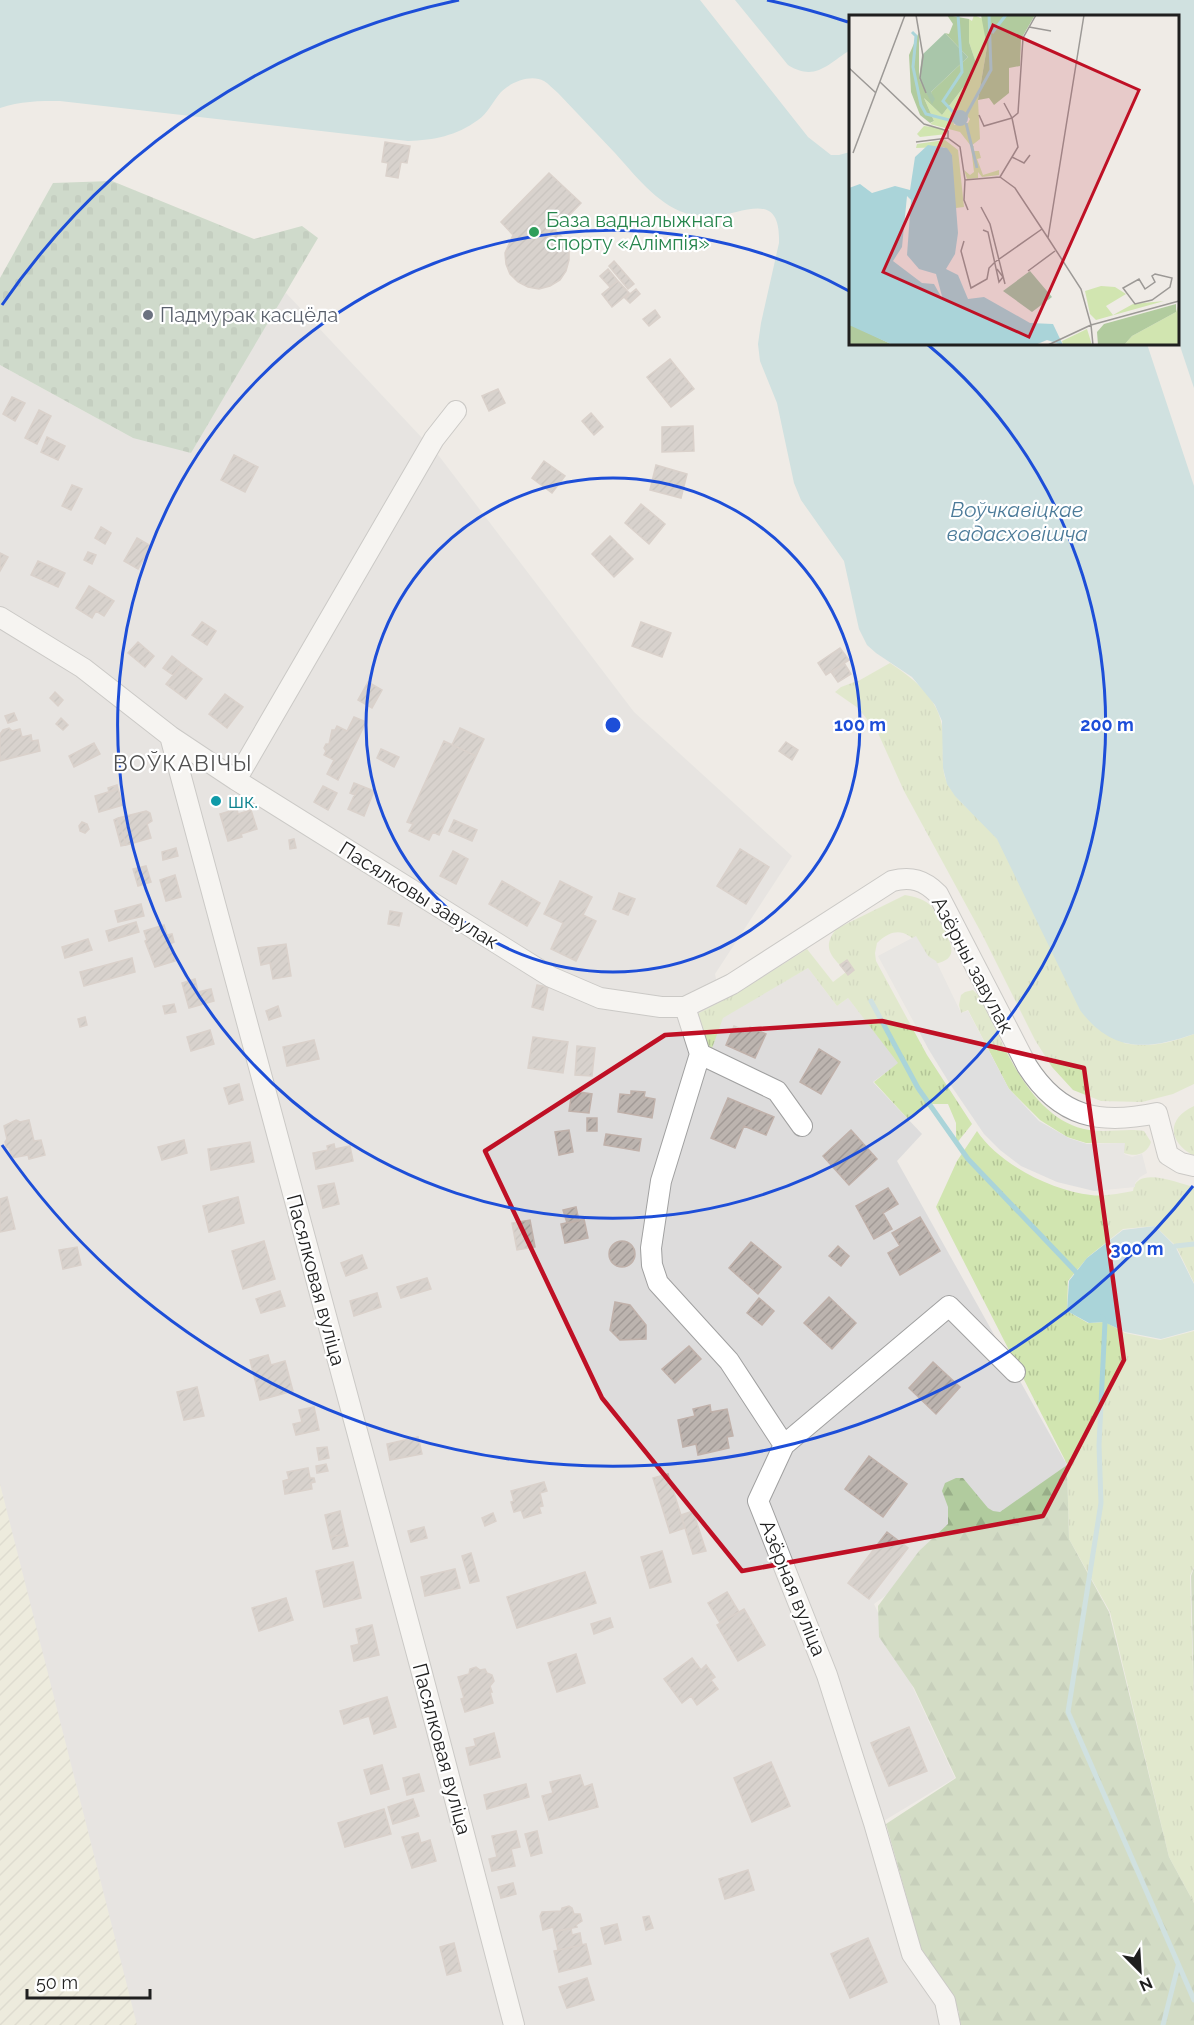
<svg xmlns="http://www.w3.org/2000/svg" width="1194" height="2025" viewBox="0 0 1194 2025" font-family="Raleway,sans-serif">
<defs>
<pattern id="farmland-furrows" width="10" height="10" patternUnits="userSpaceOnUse" patternTransform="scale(1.5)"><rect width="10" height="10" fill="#ecebd3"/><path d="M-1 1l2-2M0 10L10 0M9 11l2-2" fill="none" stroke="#cac9b5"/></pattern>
<pattern id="grass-tufts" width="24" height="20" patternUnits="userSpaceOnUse" patternTransform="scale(1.5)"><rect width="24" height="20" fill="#d1e5b0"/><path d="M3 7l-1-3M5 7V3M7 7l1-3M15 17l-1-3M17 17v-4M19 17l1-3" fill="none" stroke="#b3c497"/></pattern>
<pattern id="forest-firs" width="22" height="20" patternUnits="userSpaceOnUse" patternTransform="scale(1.5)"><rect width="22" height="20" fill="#b1cb9e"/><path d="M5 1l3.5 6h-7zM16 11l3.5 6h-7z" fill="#98ae88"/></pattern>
<pattern id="cemetery-stones" width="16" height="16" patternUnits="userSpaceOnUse" patternTransform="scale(1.5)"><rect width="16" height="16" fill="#a9c6aa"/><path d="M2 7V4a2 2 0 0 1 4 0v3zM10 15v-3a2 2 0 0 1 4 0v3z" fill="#91aa92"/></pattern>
<pattern id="building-hatch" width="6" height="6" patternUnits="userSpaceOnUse" patternTransform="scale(1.5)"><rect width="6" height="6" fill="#bcb4af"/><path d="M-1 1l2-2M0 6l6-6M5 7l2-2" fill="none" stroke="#a19a96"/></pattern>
</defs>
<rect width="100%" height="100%" fill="#efebe6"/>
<path fill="#dddcdc" d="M286,293L439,456L634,712L792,856L715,974L723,1016L808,968L837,1006L848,998L899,1063L873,1082L922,1134L897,1161L1067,1465L874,1604L955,1778L882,1822L929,1963L960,2014L959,2025H122L0,1531V365L133,438Z"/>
<path fill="url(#farmland-furrows)" d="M0,1484L137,2025H0Z"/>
<path fill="url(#grass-tufts)" d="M890,663C919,682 945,704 943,742C943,757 941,773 949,786C961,808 985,819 998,840C1039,908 1082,975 1124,1043C1149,1048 1170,1043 1194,1034V1084L1173,1094L1142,1102L1101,1101L1073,1090L1052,1067L1035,1040L983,936L904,791L878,733L858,708L835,692L841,687L860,680Z
M905,895C915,897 925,899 932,907C935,912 938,919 941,924C950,941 962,959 934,964C918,944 904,917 877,943L875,953L876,961L927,1055L972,1124L956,1144V1123L948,1104H932L908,1119L874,1082L898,1063L848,998L837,1006L808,968L723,1018L711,1051L695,1028V1020L699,1013L739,992L807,949L833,982L846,972L848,975L854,970L847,960L840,965C827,952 825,944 836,929Z
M973,990L981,998C1003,1044 1031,1121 1089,1130C1107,1133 1127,1128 1144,1131L1151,1142C1147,1155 1135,1157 1124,1153V1143H1086L1067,1137L1040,1120L1009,1089L968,1010L961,1013L959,1005L961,995L965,992Z
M1194,1106V1156C1168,1142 1166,1119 1194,1106Z
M977,1131C999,1164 1052,1191 1091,1195C1104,1197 1120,1193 1133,1191C1136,1165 1178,1183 1194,1187V1283L1176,1246L1155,1226L1123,1229L1088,1257L1068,1281L1067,1311L1088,1323L1105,1322L1125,1333L1160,1340L1194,1331V1567L1190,1576L1194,1704V1903L1169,1857L1110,1612L1069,1539L1067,1464L936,1207L957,1161Z"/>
<path fill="url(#forest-firs)" d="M1067,1465L1069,1539L1109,1612L1169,1857L1194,1903V2025H957L959,2012L921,1948L886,1824L956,1778L914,1688L879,1637L878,1606L919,1551L948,1524V1507L942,1491L945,1483L956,1478H963L988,1508L993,1511L1000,1512Z
M1194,1568V1701L1191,1576Z"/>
<path fill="url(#cemetery-stones)" d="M112,181L254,239L302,226L318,238L191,453L133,438L0,365V278L53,183Z"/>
<path fill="#dfdfdf" d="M916,936L928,956L936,961L961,1013L968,1011L1009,1089L1039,1121L1069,1138L1087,1144L1125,1143L1124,1154L1132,1157L1142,1154L1147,1173L1140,1177L1135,1183V1187L1094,1191L1057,1182L1021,1166L1000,1150L984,1134L950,1084L929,1050L878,956Z"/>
<path fill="#aad4d9" d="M0,0H700L808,137L831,155H839L850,152V344H1147L1194,486V1034C1148,1050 1112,1053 1080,1010L997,839L955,796L947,784L943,768L942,721L935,705L912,677L876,653L867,645L859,629L844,561L801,500L794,483L777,403L760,361L758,344L761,323L779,243C781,189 744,214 713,216C704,216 693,215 685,213C656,203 635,175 615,153C596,133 577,113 558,93C553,89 549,84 544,81C531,74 511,82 501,92C493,101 488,113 478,120C456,136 434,140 408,141L60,101C39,101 20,101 0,108Z
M735,0H1194V388L1178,340V16H850V50C828,64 815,82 788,65Z
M1155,1226L1175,1246L1194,1284V1330L1161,1339L1125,1332L1104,1322L1089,1323L1067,1311L1069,1281L1087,1258L1123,1230Z"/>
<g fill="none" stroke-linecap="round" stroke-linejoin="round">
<path stroke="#aad4d9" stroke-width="5" d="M871,1001L918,1088L968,1159L1076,1272L1079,1278
M1172,1248L1176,1246L1194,1244
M1102,1317L1105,1322L1099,1445L1101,1503L1068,1712L1194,2000
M1163,2025L1178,1966"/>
</g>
<path fill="url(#building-hatch)" stroke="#c0b1aa" stroke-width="1.5" d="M385,142L410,146L407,163L401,162L398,178L386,176L388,163L382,162Z
M549,173L581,203L555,230L565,240L569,250V260L566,271L560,280L550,286L539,289L528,287L518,282L510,274L506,264L505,253L513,235L501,222Z
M614,261L634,284L628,289L609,266Z
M608,269L618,281L610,287L600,276Z
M618,281L629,293L612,307L602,294Z
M636,289L640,294L630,303L625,298Z
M655,310L660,317L649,326L643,319Z
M670,359L694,389L671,407L647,377Z
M498,389L505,403L489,411L482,396Z
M12,397L25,403L15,421L3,414Z
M39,410L51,416L37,444L25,438Z
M591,413L603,427L594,435L582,421Z
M693,426L694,451L662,452V427Z
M47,437L65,446L58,460L41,452Z
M234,455L258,467L245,492L221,480Z
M544,461L565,476L552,493L532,478Z
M656,465L687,474L681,498L650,490Z
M72,485L82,489L71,510L62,506Z
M641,504L665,524L649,544L625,523Z
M101,527L111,533L105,544L95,538Z
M610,536L633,559L614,577L592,554Z
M137,538L151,546L138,569L124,561Z
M88,552L96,555L92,564L84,560Z
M0,553L8,557L0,571Z
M38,561L65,573L58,587L31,575Z
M89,586L114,601L104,616L96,611L92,618L76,608Z
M202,622L216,631L207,645L192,635Z
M641,622L671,633L662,657L632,646Z
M138,642L154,656L145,667L128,653Z
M840,648L849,660L826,675L818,663Z
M172,656L182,664L173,675L163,668Z
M844,663L851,674L838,682L831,672Z
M182,664L202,679L186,699L166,684Z
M368,682L382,690L372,708L358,700Z
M55,692L63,700L58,706L50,698Z
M225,694L243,707L227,728L209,714Z
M14,713L17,720L8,723L5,716Z
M354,717L366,722L338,780L327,774L334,760L324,755L326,751L324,748L326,744H329L332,730H335L337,726L347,731Z
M61,718L68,725L63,730L56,724Z
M9,728L12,731L20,729L22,737L31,735L32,741L38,740L40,751L0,761V734L3,730Z
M460,728L484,739L476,756L452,745Z
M444,741L476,756L439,835L433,832L429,840L409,831L413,824L407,822Z
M786,742L798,750L792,760L779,751Z
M94,743L100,754L74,767L69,756Z
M381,749L399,757L394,767L377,758Z
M354,783L359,785L355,795L350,793Z
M117,785L118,789L109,792L108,788Z
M359,785L374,791L364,816L348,809Z
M323,786L337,793L328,810L314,802Z
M118,789L123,805L99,812L95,796Z
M237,809L238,814L251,810L257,829L241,834L242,837L228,841L220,814Z
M146,811L150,813L152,821L147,824L151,838L126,845L118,818Z
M118,818L126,845L121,846L114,820Z
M454,820L477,830L472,841L449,831Z
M82,822L87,824L89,829L85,833L80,831L79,826Z
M294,839L296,848L290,849L289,840Z
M176,848L178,856L163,860L162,852Z
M740,849L769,867L746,904L717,886Z
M453,851L468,859L456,884L440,876Z
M146,866L151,882L138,886L133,869Z
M175,875L181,897L166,901L160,880Z
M502,881L540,903L527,926L489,904Z
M560,881L592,897L583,915L596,921L576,961L551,949L563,923L544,914Z
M619,893L635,899L628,915L613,909Z
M141,904L144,916L118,922L115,911Z
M390,911L402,913L399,926L388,924Z
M136,922L139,932L109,941L106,931Z
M164,925L167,935L172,934L174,942L170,944L175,961L155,967L145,941L147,940L144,931Z
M88,939L92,950L65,958L62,947Z
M286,944L291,976L273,979L270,963L261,965L258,948Z
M132,958L135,972L84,986L80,972Z
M847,960L854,970L848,975L840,965Z
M195,979L198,992L211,989L214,1001L189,1008L182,983Z
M537,985L548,987L543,1010L532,1007Z
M174,1004L176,1012L165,1014L163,1006Z
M278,1006L281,1016L269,1020L266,1011Z
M85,1017L87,1025L80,1027L78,1019Z
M734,1026L748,1032L750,1027L766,1034L755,1058L726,1045Z
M210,1030L214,1044L191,1051L187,1037Z
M533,1037L568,1042L563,1073L528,1068Z
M314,1040L319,1059L287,1066L283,1047Z
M577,1046L595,1048L592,1076L575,1075Z
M819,1049L840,1062L821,1094L800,1082Z
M239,1084L243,1100L229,1104L224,1088Z
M572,1091L592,1094L589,1113L569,1111Z
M631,1091L645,1092L644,1097L655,1099L652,1118L618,1112L620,1094L631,1095Z
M728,1098L774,1117L766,1135L744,1126L735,1148L711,1138Z
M587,1118H597V1131H587Z
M16,1120L20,1122L29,1120L34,1141L41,1140L45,1155L29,1159L28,1155L12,1158L9,1148L6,1147L5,1142L7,1139L4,1126Z
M569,1130L573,1152L559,1155L555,1132Z
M851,1130L877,1159L849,1185L823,1156Z
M606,1134L641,1139L639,1151L604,1145Z
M184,1140L187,1153L162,1160L158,1147Z
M250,1142L254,1162L211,1170L208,1149Z
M334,1144L335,1149L350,1146L353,1161L316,1169L313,1153L328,1150L327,1146Z
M334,1183L339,1204L323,1208L318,1186Z
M888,1188L898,1204L883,1213L892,1229L874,1239L856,1206Z
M7,1197L15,1229L0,1232V1199Z
M238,1197L244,1223L209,1232L203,1206Z
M576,1207L579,1221L567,1223L563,1210Z
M920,1217L940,1251L900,1275L888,1253L900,1246L892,1233Z
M584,1219L588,1238L565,1243L561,1224Z
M530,1220L535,1247L517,1250L512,1223Z
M264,1241L275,1279L243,1289L232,1251Z
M609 1254a13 13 0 1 1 26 0a13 13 0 1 1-26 0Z
M751,1242L781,1267L758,1294L729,1268Z
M838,1246L849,1256L841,1266L829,1256Z
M77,1247L81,1265L63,1269L59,1250Z
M362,1255L367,1268L346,1276L341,1263Z
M427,1278L431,1289L401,1298L397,1287Z
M280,1291L285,1306L261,1313L256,1299Z
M377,1293L381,1307L354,1316L350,1301Z
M829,1297L856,1323L832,1349L804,1323Z
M759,1298L774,1311L762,1325L747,1313Z
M615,1302L630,1305L646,1325V1339L620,1340L610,1330Z
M689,1346L701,1359L675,1383L662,1369Z
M268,1355L271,1365L285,1361L293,1391L260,1400L250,1360Z
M933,1362L960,1387L936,1414L909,1388Z
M197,1387L204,1416L184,1420L177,1392Z
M710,1405L711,1412L727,1409L733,1436L727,1437L729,1448L698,1455L696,1444L683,1447L678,1420L695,1416L693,1409Z
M314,1407L319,1430L296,1435L293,1424L302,1422L299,1410Z
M418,1437L422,1454L390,1460L387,1444Z
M327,1447L329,1458L319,1460L317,1448Z
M869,1456L907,1484L883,1517L845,1489Z
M326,1464L328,1471L317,1473L316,1466Z
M308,1468L310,1478H314L315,1482L311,1483L312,1489L285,1494L283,1481L289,1479L287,1472Z
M668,1474L685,1528L670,1533L653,1478Z
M544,1482L547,1491L540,1493L543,1506L539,1507L541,1513L524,1518L521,1510L514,1512L511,1502L514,1501L511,1491Z
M340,1511L345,1534L330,1537L325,1515Z
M693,1511L706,1551L693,1554L681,1515Z
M493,1513L496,1521L485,1526L482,1518Z
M424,1527L427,1538L411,1542L408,1531Z
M887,1532L908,1548L869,1599L848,1583Z
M345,1534L348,1546L333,1549L330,1537Z
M662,1551L671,1582L650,1588L641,1557Z
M471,1553L479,1581L470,1583L462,1556Z
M353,1562L361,1598L324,1607L316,1571Z
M455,1569L460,1588L425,1596L421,1577Z
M585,1572L596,1603L517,1628L507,1597Z
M727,1592L739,1612L720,1623L708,1603Z
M286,1598L293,1620L259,1631L252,1608Z
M744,1609L765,1645L738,1661L717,1625Z
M610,1618L613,1627L594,1634L591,1624Z
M372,1625L379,1655L354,1661L351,1646L359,1644L356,1629Z
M576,1654L585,1683L557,1692L548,1663Z
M692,1658L701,1670L706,1665L715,1677L711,1680L718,1689L697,1705L691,1696L682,1703L664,1679Z
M476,1667L480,1670L485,1669L487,1673L492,1675L494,1681L490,1686L492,1692H490L493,1703L465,1712L461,1699L464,1698L458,1677L469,1674L470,1669Z
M387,1697L396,1727L374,1734L369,1716L344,1724L340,1711Z
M909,1727L927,1771L889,1786L871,1743Z
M494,1733L500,1757L470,1765L466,1748L476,1746L474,1739Z
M771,1762L790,1806L752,1822L734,1778Z
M382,1765L389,1789L371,1794L364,1770Z
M419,1774L424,1791L407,1795L403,1778Z
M580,1775L584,1787L592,1784L598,1807L549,1820L542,1796L553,1793L550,1782Z
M526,1784L529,1797L487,1809L484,1795Z
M413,1799L419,1816L393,1824L388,1807Z
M384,1809L391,1834L345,1847L338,1823Z
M516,1831L520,1847L511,1849L515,1866L492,1871L489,1859L497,1857L492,1836Z
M537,1831L542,1853L531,1856L525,1834Z
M418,1833L421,1843L430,1840L436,1861L412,1868L402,1837Z
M748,1870L754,1890L725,1899L719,1879Z
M513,1883L516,1894L501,1898L498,1887Z
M569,1906L572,1908L574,1914H580L582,1921L576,1925L577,1927L554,1932L553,1927L543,1930L540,1916L542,1912L561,1911L562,1908Z
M649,1916L653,1928L646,1930L643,1917Z
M617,1924L621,1940L605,1944L601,1928Z
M571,1928L572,1935L580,1933L582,1945L558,1950L554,1932Z
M868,1938L887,1982L850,1998L831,1954Z
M454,1943L461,1971L447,1975L440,1947Z
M586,1944L591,1964L559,1972L554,1951Z
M587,1978L594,2000L567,2008L559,1987Z"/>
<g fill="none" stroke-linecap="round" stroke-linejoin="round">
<defs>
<path id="street" d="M0,617L83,668L170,736L418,1658L514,2025
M170,736L236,780L551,977L600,998L661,1007H685L732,984L892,881C911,876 924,880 938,894L1027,1066C1060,1118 1100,1125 1157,1113L1168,1155L1181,1163L1194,1166
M236,780L434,439L456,411
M685,1007L700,1054L661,1181L651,1248L652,1265L658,1283L729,1361L784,1445L758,1501L827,1675L874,1823L912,1954L945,2001L950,2025
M700,1054L777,1091L802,1126
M784,1445L949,1306L1015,1372"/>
</defs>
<use href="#street" stroke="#a0a0a0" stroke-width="22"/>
<use href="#street" stroke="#fff" stroke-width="20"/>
</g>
<path d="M0 0H1194V2025H0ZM882,1021L1084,1068L1124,1360L1043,1516L742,1571L602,1398L485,1151L665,1035Z" fill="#efebe6" fill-opacity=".55" fill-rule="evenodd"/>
<path fill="none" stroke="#bf1025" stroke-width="4.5" stroke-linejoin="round" d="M882,1021L1084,1068L1124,1360L1043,1516L742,1571L602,1398L485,1151L665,1035Z"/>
<g fill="none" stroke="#1d4ed8" stroke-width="3">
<circle cx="613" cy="725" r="247"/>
<path d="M927 344A494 494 0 1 1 849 291"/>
<path d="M1193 1186A741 741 0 0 1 2 1145M2 305A741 741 0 0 1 459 0M767 0A741 741 0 0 1 848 22"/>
</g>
<circle fill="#2e9e5b" stroke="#fff" stroke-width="2" cx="534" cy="232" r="6"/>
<circle fill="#6b7280" stroke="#fff" stroke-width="2" cx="148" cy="315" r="6"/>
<circle fill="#0f9aa8" stroke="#fff" stroke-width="2" cx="216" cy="801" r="6"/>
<g text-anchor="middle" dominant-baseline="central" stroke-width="4.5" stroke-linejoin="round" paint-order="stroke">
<g font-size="20" fill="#27864d" stroke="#fff" text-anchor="start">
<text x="546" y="220">База вадналыжнага<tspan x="546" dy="23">спорту «Алімпія»</tspan></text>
</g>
<g font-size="20" fill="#5b616d" stroke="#fff" text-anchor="start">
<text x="160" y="315">Падмурак касцёла</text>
</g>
<g font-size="20" fill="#0d838f" stroke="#fff" text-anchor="start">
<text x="228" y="801">шк.</text>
</g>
<g font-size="20" fill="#1f1f1f" stroke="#fff">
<text transform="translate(419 895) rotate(32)">Пасялковы завулак</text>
<text transform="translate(973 965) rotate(62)">Азёрны завулак</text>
<text transform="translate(316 1280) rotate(75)">Пасялковая вуліца</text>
<text transform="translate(793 1588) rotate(68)">Азёрная вуліца</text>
<text transform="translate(442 1749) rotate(75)">Пасялковая вуліца</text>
</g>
<g font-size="21" font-style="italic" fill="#4c7b99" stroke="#fff">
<text x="1017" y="509">Воўчкавіцкае<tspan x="1017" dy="24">вадасховішча</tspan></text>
</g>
<g font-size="22" letter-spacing="1.5" fill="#525252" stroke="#fff">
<text x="183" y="763">ВОЎКАВІЧЫ</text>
</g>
</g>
<g transform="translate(849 15)">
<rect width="330" height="330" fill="#efebe6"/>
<path d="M125,0L136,5L138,32L129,85L131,124L122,131L111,117L81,109L85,106L75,83L93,100L120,65L127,48L120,27V4L123,6ZM103,96L115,98L121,104L119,108L105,110ZM75,111L93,113L98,119L71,122L68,119ZM96,125L109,135L115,192L107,193L104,188L103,140L95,132L67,133L68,129ZM125,131L124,136H130L132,143L128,144L134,160L150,155V160L133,162L129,157V163L118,164L115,155L121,160L125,157L122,132ZM252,271L266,272L277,279L257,291L264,300L284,289L315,286L247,305L241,299L236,276ZM330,288V330H275L283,321L327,297ZM238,314L243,330H214L213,326Z" fill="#d1e5b0" fill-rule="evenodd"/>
<path d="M98,0L120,4V27L127,48L120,65L93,100L75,83L85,106L81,108L71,100L62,77L60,40L70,17V64L84,86L82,77L119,42L96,18L100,19L104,9ZM132,0H186L172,24L171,51L160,53V78L145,90L140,83L129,85L138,32ZM327,289V297L283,321L275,330H249L248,317L255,309ZM0,310L5,311L44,330H0Z" fill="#b1cb9e"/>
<path d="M96,18L119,42L82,77L86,84L83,89L70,64L73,40ZM181,256L203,282L183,297L154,276Z" fill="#a9c6aa"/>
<path d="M103 103a8 8 0 1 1 16 0a8 8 0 1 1-16 0ZM79,130L98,133L103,140L109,218L106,239L97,254L109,260L119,284L135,282L181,308L204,309L214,330L198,325L186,330H44L0,310V173L11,169L23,178L46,171L61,175L66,142ZM58,181L62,185L58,240L70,254L87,259L94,285L85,269L73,268L44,246L53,232Z" fill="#aad4d9" fill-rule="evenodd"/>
<path fill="none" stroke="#aad4d9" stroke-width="3" d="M63,17L67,21L64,52L72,90L77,99L104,106M143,18L157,0M104,97L94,86L113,57L109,0M117,100L142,55L140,0M117,108L128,153"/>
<path fill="none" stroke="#9c9996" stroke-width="1.5" d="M67,0L74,41L71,63L77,78M235,0L199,223L232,274L242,310M180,12L202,16M0,53L27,78M31,67L75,109L99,116V123L111,132L116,165L151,162M130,100L135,111L163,103L155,88M67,127L99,123M4,138L56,0M163,142L175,148L181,140M151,162L169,132L163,103L169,98L174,23L187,0M151,162L166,173L199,223M116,165L115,185L119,195M132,192L141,209L156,269M134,215L139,217L150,267L154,262L148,254M115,226L112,236L122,273L138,264L140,253L146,247L193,214M179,256L206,236M306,259L323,263L321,272L303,285L286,289L274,273L290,264L296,274L306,267L303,261ZM242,310L330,286M199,330L242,310L244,330"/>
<path fill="#bf1025" fill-opacity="0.15" stroke="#bf1025" stroke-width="3" d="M144,10L290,75L180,322L34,257Z"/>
<rect width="330" height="330" fill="none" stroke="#1f1f1f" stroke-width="3"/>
</g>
<circle cx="613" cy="725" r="9" fill="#1d4ed8" stroke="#fff" stroke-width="3"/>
<g font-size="18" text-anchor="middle" font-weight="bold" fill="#1d4ed8" stroke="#fff" stroke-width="4.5" stroke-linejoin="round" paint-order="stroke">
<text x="860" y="731">100 m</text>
<text x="1107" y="731">200 m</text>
<text x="1137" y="1255">300 m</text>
</g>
<g transform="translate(1140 1971) rotate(156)" stroke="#ffffff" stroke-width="4.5" paint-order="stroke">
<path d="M0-4.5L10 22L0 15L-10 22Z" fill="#1f1f1f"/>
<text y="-9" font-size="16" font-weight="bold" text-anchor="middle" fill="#1f1f1f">N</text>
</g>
<path d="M27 1989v9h123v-9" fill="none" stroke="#1f1f1f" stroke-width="3"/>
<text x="36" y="1989" font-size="18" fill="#1f1f1f" stroke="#ffffff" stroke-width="4.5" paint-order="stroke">50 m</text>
</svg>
